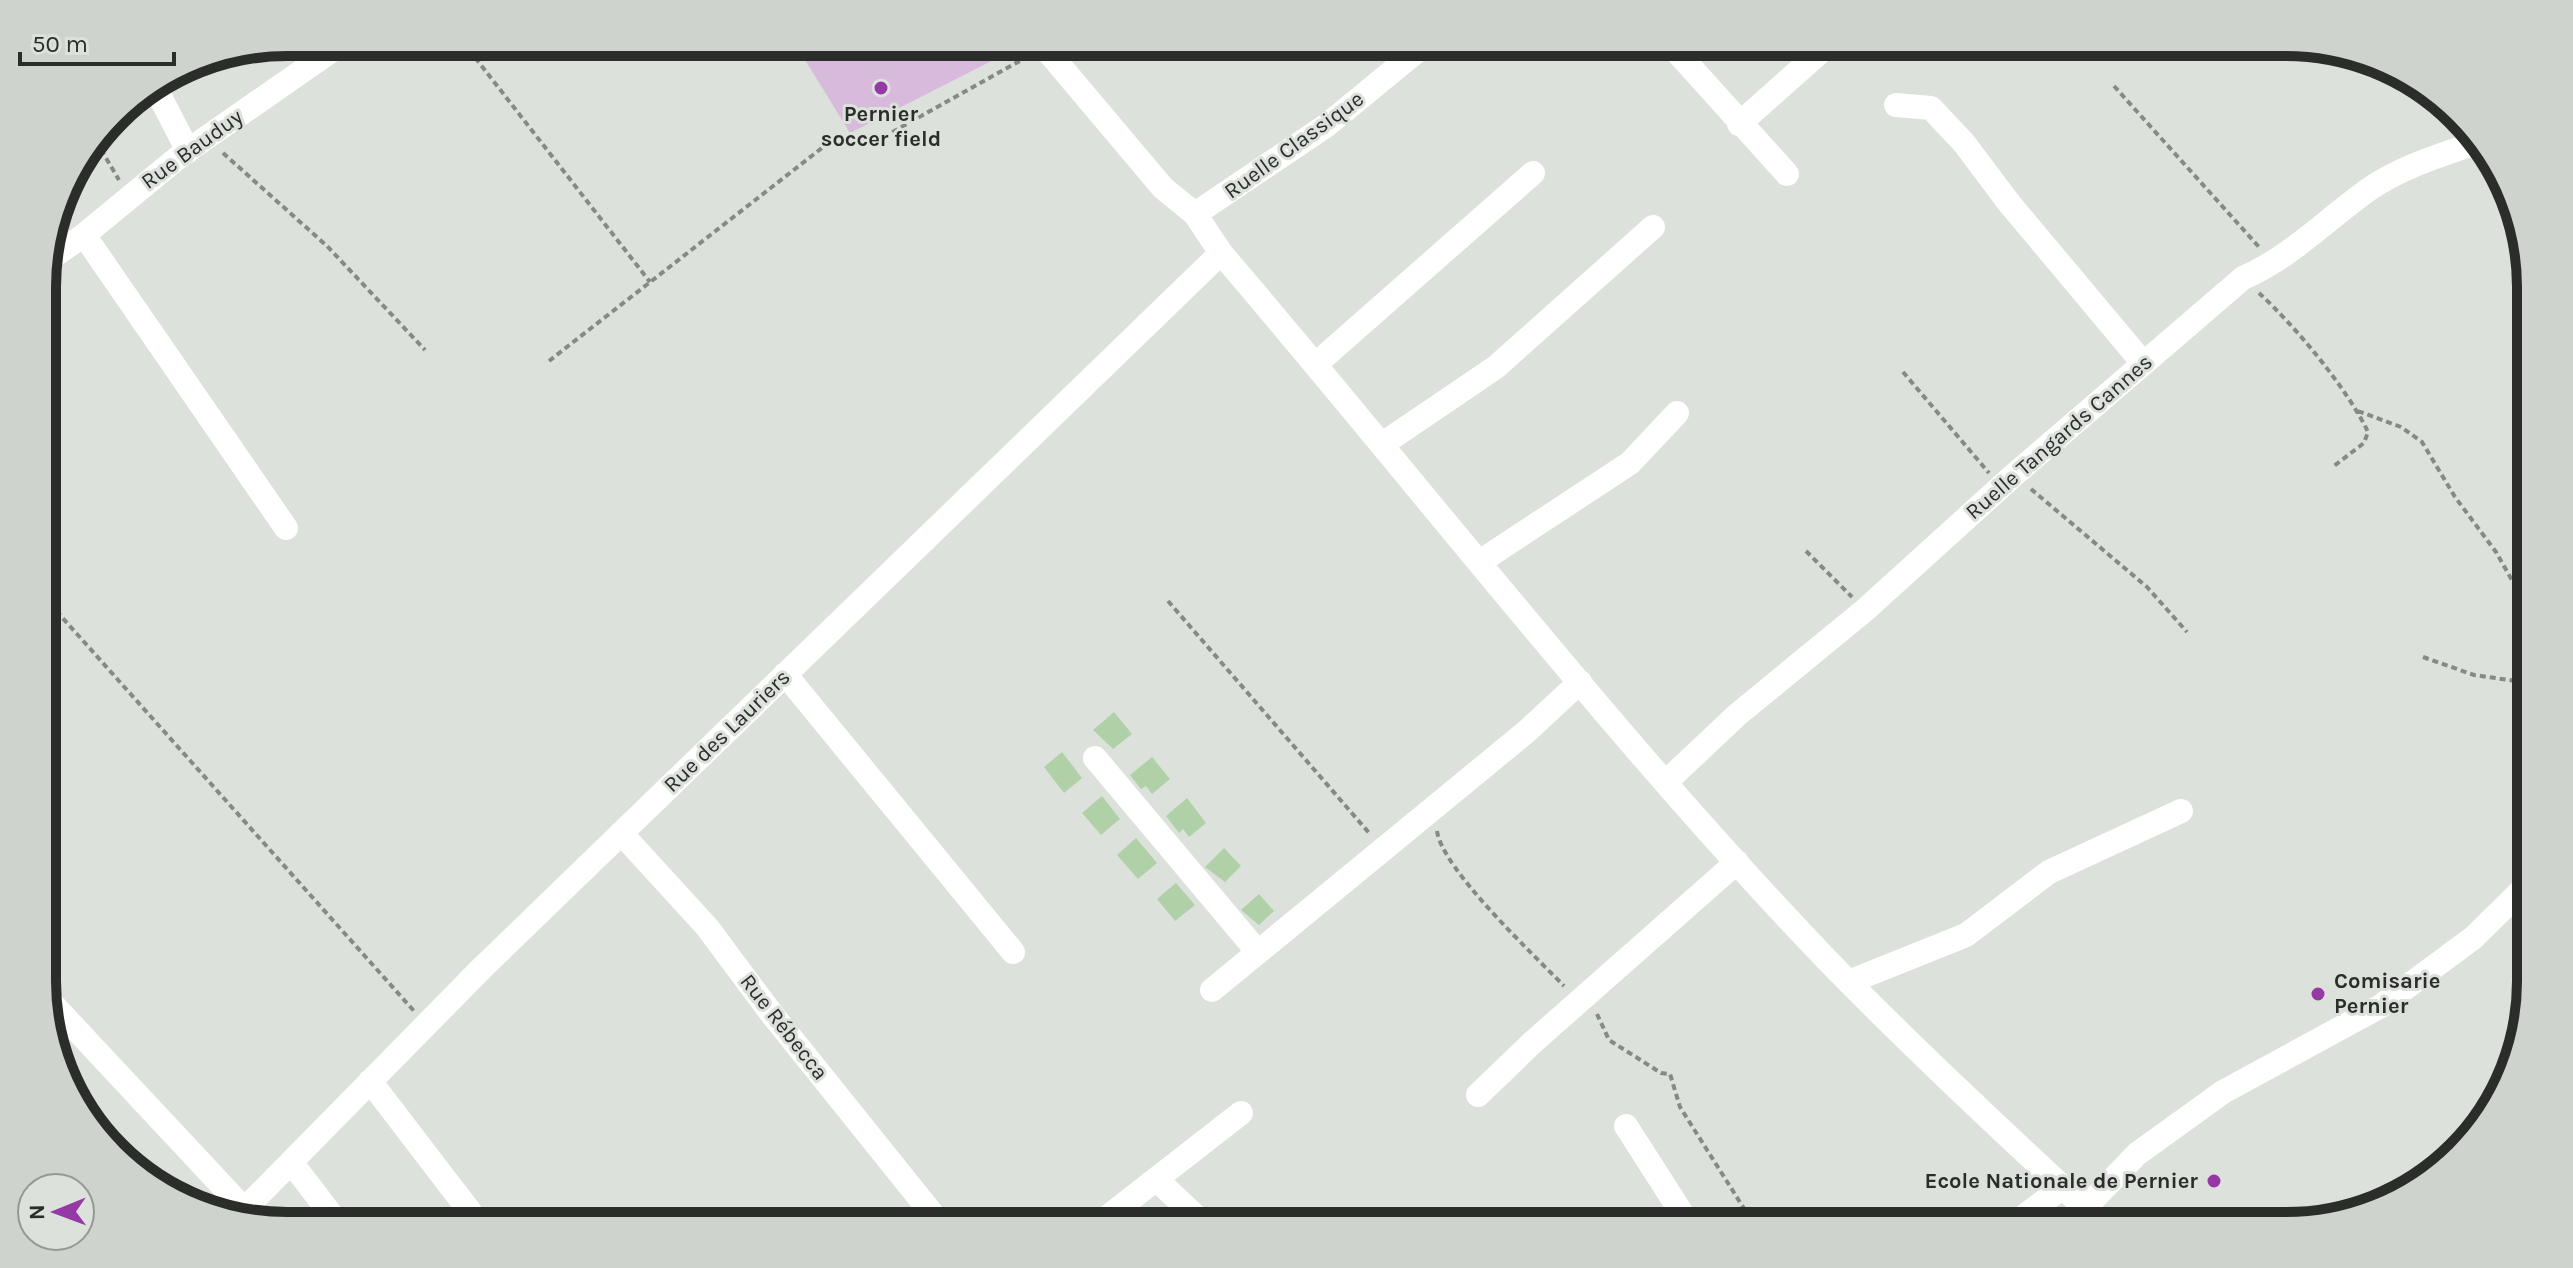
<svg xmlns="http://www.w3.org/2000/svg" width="2573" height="1268" viewBox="0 0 2573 1268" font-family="Karla,sans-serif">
<rect width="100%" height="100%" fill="#dce1db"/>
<path fill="#d7badc" d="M794,42H1029L850,133Z"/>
<path fill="#b0d1a8" d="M1114,712L1132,734L1113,749L1093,730Z
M1062,752L1082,778L1064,793L1044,767Z
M1152,757L1170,779L1152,794L1146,786L1141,789L1130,775Z
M1102,796L1120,819L1101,835L1082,813Z
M1187,798L1206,823L1189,837L1183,829L1179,833L1166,816Z
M1136,838L1157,863L1138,879L1117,855Z
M1224,848L1241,866L1225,882L1205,867Z
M1176,883L1195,905L1175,921L1157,899Z
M1259,894L1274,911L1259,925L1241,910Z"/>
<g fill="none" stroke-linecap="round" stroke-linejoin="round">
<path stroke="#868985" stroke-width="4" stroke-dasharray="6 4" stroke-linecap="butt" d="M463,42L650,282
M2114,86L2259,247
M96,141L119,180
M223,153L327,246L425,350
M2259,293C2295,326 2347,388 2368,432L2364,443L2334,466
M549,361L827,144L880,139L1025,58
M1903,372L1989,473
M2358,411L2401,427L2422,442L2455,497L2496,552L2530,612
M2031,489L2147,587L2187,632
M1806,551L1852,597
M43,596L414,1011
M1168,601L1370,834
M2423,657L2474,675L2530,683
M1437,831C1442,869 1534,955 1564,986
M1597,1014L1609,1040L1661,1073L1670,1074L1680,1107L1755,1226"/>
<path stroke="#fff" stroke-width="24" d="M1040,42L1163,188L1195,214L1221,253C1423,489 1613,737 1828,961C1911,1046 1998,1127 2085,1208
M1668,42L1787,174
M154,85L188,151
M1896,105L1931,108L1964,143L2009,203L2143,363
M1739,124L1828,45
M1195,214L1327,125L1428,42
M84,235L286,528
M45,262L84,235L180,156L344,42
M1316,364L1533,173
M1384,443L1496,367L1653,227
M1481,561L1630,463L1677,413
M785,674L1013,952
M1095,758L1257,951
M1667,781L1737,715L1865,610L2014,475L2243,278C2291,257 2326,220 2368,190C2402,166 2444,154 2482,141
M621,833L707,927L771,1013L942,1226
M1849,982L1966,935L2049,872L2181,811
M1212,990L1526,732L1580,682
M44,995L244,1209
M370,1081L481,1226
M1478,1095L1533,1042L1737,862
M1626,1126L1690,1226
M291,1162L340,1226
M1157,1180L1206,1226
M2085,1208L2137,1154L2223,1092L2381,1006L2473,938L2531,881
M239,1215L481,969L1221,253
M1096,1226L1241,1113
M2011,1226L2063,1187"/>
</g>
<g fill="#953aa4" stroke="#dce1db" stroke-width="3">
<circle cx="881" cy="88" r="8"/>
<circle cx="2318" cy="994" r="8"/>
<circle cx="2214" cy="1181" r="8"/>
</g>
<g text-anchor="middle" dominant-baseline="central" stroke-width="6" stroke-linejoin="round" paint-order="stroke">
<g font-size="22" font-weight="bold" fill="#2b2d2b" stroke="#dce1db">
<text x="881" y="114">Pernier<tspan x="881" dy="25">soccer field</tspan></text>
<text x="2334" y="981" text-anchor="start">Comisarie<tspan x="2334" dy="25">Pernier</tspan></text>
<text x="2198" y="1181" text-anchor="end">Ecole Nationale de Pernier</text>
</g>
<g font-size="22" fill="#2b2d2b" stroke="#dce1db">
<text transform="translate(1294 145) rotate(-36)">Ruelle Classique</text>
<text transform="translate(192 149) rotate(-36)">Rue Bauduy</text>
<text transform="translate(2059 437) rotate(-41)">Ruelle Tangards Cannes</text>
<text transform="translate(727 731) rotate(-44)">Rue des Lauriers</text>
<text transform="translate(784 1027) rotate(52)">Rue Rébecca</text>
</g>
</g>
<path d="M0 0H2573V1268H0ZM287 56H2286A231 231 0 0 1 2517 287V981A231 231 0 0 1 2286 1212H287A231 231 0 0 1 56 981V287A231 231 0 0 1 287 56Z" fill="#ced3cd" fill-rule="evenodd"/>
<path fill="none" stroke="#2b2d2b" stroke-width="10" d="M287 56H2286A231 231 0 0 1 2517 287V981A231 231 0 0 1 2286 1212H287A231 231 0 0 1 56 981V287A231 231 0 0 1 287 56Z"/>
<g transform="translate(56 1212) rotate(269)"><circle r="38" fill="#dce1db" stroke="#959995" stroke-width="2"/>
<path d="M0-6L14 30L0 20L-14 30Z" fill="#953aa4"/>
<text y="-12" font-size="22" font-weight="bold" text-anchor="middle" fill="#2b2d2b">N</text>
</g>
<path d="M20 52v12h154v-12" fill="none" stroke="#2b2d2b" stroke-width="4"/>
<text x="32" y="52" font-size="24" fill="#2b2d2b" stroke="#dce1db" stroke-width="6" paint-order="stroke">50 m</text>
</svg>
